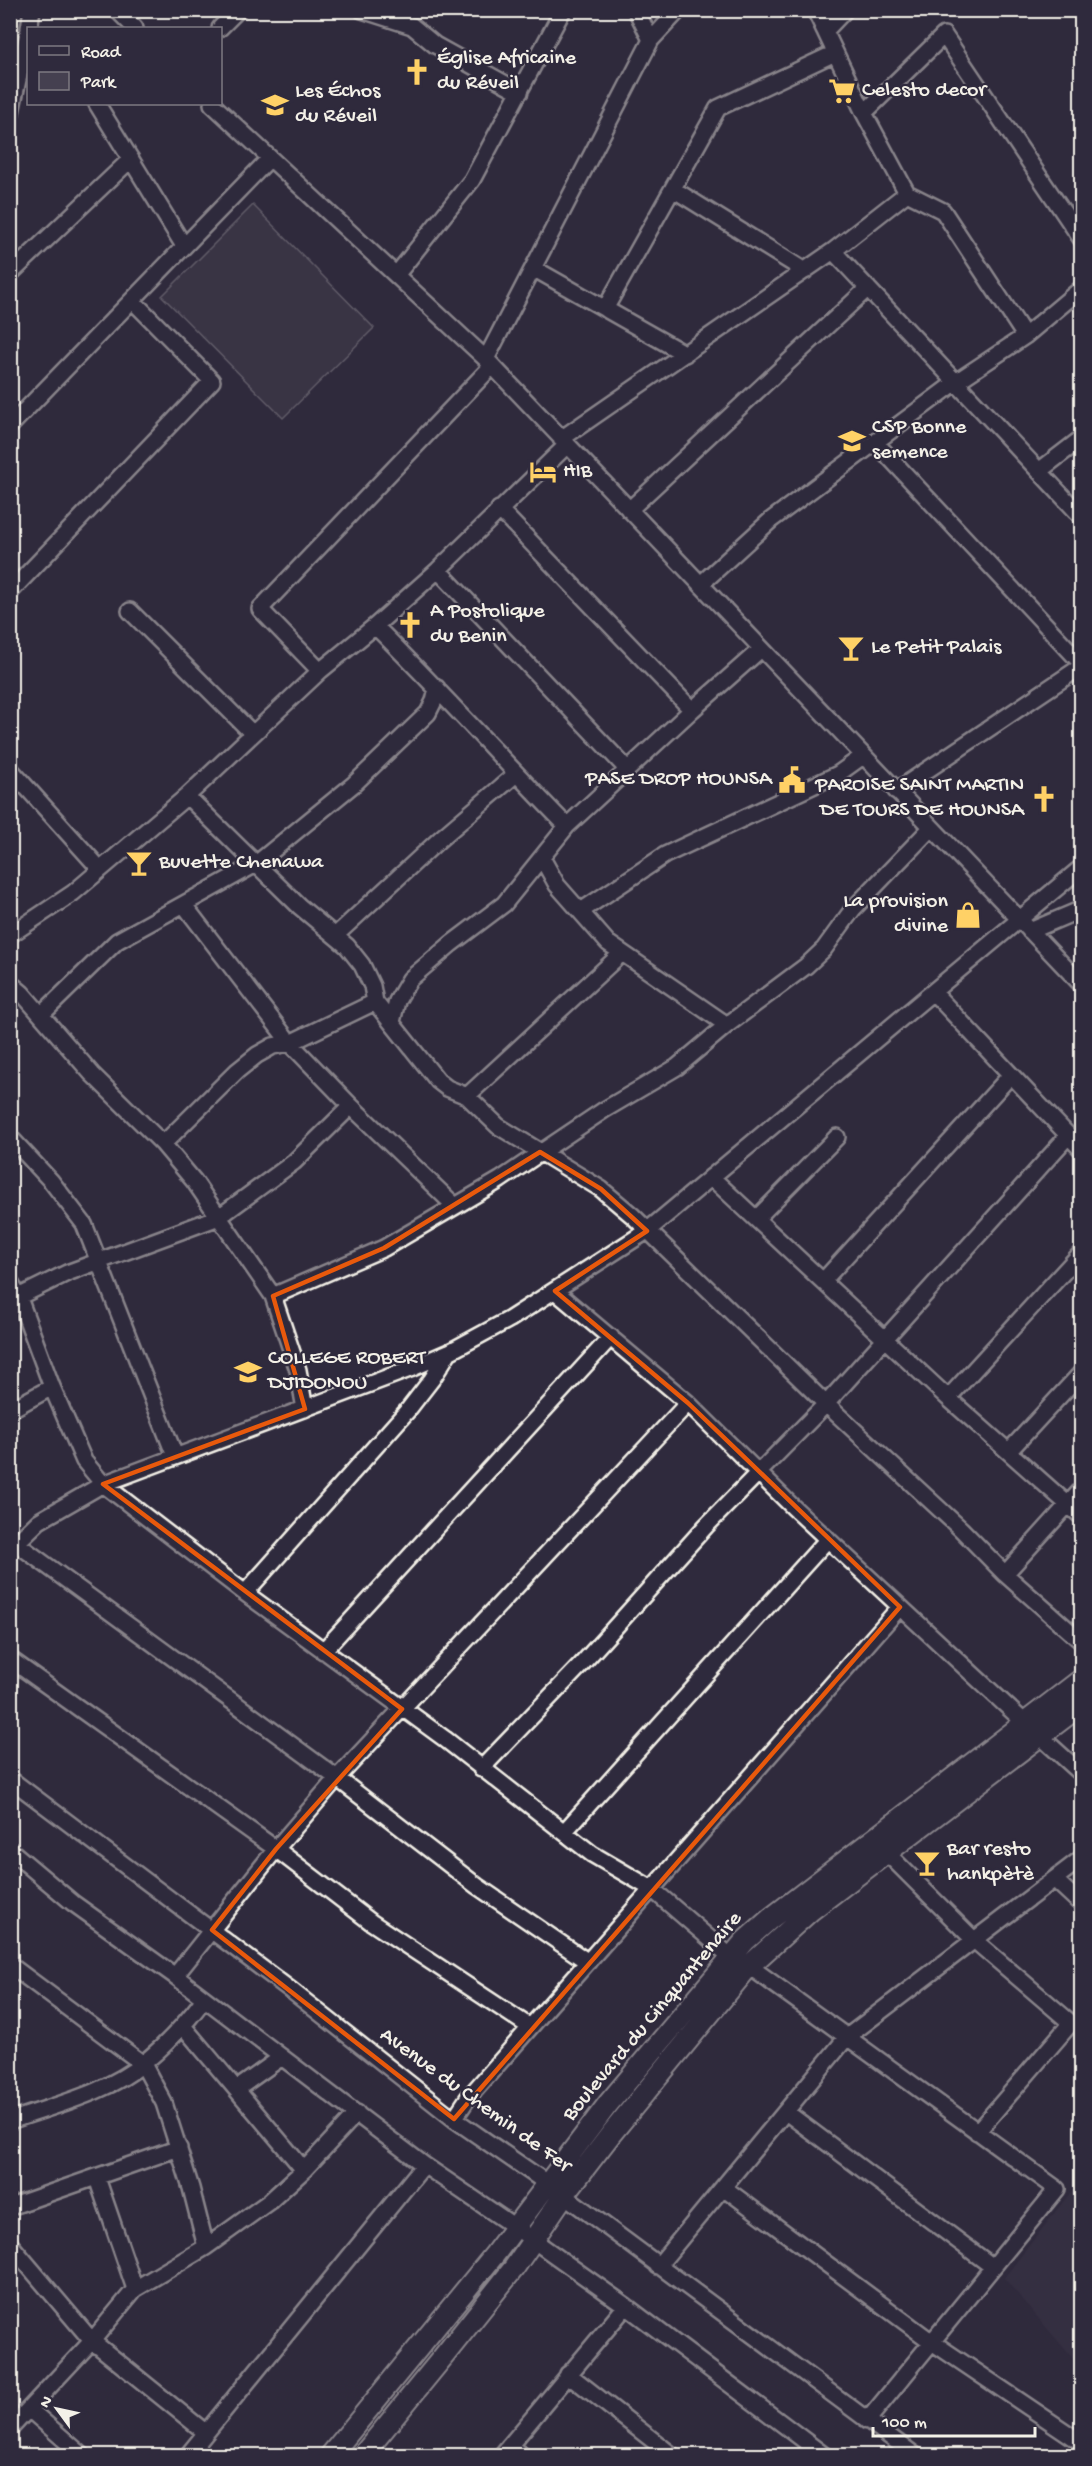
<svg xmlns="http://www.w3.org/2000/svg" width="1092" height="2466" viewBox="0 0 1092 2466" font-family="'Gochi Hand',sans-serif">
<rect width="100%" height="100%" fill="#2f2a3d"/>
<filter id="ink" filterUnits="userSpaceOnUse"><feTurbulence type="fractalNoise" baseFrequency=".0167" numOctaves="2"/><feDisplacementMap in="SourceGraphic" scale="12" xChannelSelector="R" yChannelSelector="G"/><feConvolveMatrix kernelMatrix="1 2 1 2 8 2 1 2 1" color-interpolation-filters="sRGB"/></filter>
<g filter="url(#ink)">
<path fill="#3b3647" d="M1081,2179V2368L1004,2278Z"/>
<path fill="#454050" stroke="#9c989c" stroke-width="1.5" d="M253,205L374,328L283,418L162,296Z"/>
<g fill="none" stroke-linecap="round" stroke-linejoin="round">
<defs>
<path id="minor" d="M117,10L135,28
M362,10L412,26L435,45L520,92
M636,10L651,40
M815,10L864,113L907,193L943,211L1025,336
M29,28L32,10
M220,28L238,10
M825,31L845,10
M97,104L184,246
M212,104L486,359L1082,985
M864,113L944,35L1082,240
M10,117L28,33
M673,189L805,271
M833,251L1082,517
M533,268L685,354
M10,274L131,159
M397,274L472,180L563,10
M605,309L718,108L835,53
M486,359L651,40L679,10
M10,426L270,158
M561,439L833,251L907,193
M876,443L1082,664
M1039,471L1082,438
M499,509L692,710
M629,510L868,288
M438,570L628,770
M701,584L771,520L956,382L1025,336L1082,288
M10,592L212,381L132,300
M130,611L252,733
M375,626C441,691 502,760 567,826
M320,671L260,609L492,366
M10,769L100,869
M896,791L1082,666
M187,796L299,906L347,946L362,965L372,986L375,1002L438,1081L447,1088L467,1096L498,1126L601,1189L633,1216L826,1404L961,1529L1005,1574L1082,1642
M542,858L557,885L608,943L727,1025
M184,905L290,1043L351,1106L454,1205
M581,911L665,855L838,774L863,756
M1030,931L1082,909
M10,935L73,893L187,796L320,671L375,626L438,570L567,445
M336,935L440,839L516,774
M10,983L22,993L92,1074L163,1144L194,1181L273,1296L298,1370L305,1409
M933,992L1082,1150
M41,1015L117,941L256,864L354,784L428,713L434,701L437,688
M392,1022L397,1001L410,979L451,944L504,904L567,826L692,710L761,649
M467,1096L622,953
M10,1137L51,1181L84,1224L175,1456
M163,1144L237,1071L257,1055L273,1046L290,1043L375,1002
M711,1177L948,1398L1082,1517
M756,1219L837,1137
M823,1281L1011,1075
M10,1282L19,1298L52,1387L84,1461L103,1484L245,1593L445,1739L592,1854L652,1889L731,1957
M555,1291L688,1403L793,1507L1024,1722
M273,1296L384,1248L500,1180L604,1110L677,1067L727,1025L806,966L824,949L853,909L931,828
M10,1301L67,1273L219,1217L294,1162L351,1106
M948,1398L1082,1252
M10,1410L52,1387
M1009,1451L1082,1372
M16,1543L337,1778L477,1886L588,1962
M10,1549L39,1521L103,1484L410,1369L449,1352L510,1319L647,1231L1082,867
M1005,1574L1082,1489
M245,1593L408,1410L432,1379L449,1352
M323,1651L611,1337
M10,1659L276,1849L371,1922L530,2027
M1040,1736L1082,1774
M481,1769L580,1666L706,1526L826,1404L1068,1136
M10,1779L292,1991L454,2119L564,2195L916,2456
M564,1832L828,1539
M10,1850L73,1903L175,1976L424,2165L515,2227L626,2306L825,2456
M887,1853L974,1940L1071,2023L977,2132
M1054,1879L1082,1905
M10,1965L143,2064L164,2103L191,2188L206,2247
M749,1966L1057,2189L867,2421
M175,1976L276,1849L337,1778L688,1403
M183,2026L304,2170
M237,2089L282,2057
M786,2112L993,2267
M454,2119L468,2098L900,1607
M10,2121C55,2105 108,2093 145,2062C167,2044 187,2022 204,1999
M97,2178L135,2289
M723,2187L932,2342L1082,2443
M10,2207L179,2148
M10,2244L92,2341L205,2432
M658,2266L847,2037L1082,1858
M568,2374L673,2456
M29,2409L83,2456
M10,2429L92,2341L135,2289L206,2247L270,2201L304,2170L357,2113
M509,2446L523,2456
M187,2456L424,2165
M501,2456L626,2306"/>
<path id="major" d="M330,2456L495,2254L608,2104L745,1941L770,1919L1082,1679
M362,2456L443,2357L514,2268L564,2195L611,2134L749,1966L810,1911L1082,1704"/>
</defs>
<use href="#minor" stroke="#f4f1e8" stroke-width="20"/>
<use href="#major" stroke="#f4f1e8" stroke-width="24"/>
<use href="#minor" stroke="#2f2a3d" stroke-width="15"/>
<use href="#major" stroke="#2f2a3d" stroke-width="20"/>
</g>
</g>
<path d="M0 0H1092V2466H0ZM540,1152L601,1189L647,1231L555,1291L688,1403L900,1607L454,2119L212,1930L276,1849L402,1709L103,1484L305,1409L273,1296L384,1248Z" fill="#2f2a3d" fill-opacity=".55" fill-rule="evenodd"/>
<path fill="none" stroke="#e8590c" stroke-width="4.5" stroke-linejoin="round" d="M540,1152L601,1189L647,1231L555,1291L688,1403L900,1607L454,2119L212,1930L276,1849L402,1709L103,1484L305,1409L273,1296L384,1248Z"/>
<defs>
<symbol id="church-bare" viewBox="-9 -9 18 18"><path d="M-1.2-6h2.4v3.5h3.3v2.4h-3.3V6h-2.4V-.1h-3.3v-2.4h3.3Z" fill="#ffd166" stroke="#2f2a3d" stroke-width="2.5" paint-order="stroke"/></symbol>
<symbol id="supermarket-bare" viewBox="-9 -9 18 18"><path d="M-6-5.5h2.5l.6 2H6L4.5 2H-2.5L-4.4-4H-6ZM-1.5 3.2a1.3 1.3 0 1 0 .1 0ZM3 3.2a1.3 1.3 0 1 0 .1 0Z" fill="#ffd166" stroke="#2f2a3d" stroke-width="2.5" paint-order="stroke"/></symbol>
<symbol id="school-bare" viewBox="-9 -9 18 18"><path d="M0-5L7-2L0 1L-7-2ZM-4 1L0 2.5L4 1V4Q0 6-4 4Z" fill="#ffd166" stroke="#2f2a3d" stroke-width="2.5" paint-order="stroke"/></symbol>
<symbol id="hotel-bare" viewBox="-9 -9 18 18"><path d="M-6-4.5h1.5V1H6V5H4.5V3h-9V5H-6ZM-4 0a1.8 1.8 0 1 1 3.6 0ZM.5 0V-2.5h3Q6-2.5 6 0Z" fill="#ffd166" stroke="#2f2a3d" stroke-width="2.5" paint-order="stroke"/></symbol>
<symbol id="bar-bare" viewBox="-9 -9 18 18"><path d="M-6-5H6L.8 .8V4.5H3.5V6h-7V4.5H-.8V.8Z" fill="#ffd166" stroke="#2f2a3d" stroke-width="2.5" paint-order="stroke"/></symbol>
<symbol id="civic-bare" viewBox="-9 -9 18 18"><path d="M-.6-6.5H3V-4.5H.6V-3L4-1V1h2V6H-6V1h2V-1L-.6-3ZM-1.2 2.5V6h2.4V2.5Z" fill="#ffd166" stroke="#2f2a3d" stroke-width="2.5" paint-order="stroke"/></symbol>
<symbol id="shop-bare" viewBox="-9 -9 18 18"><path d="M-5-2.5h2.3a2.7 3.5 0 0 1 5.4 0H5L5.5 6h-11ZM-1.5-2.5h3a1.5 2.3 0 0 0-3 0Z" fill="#ffd166" stroke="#2f2a3d" stroke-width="2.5" paint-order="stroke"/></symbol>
</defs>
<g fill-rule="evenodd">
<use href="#church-bare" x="398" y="53" width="38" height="38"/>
<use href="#supermarket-bare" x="823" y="72" width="38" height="38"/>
<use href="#school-bare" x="256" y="86" width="38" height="38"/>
<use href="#school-bare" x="833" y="422" width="38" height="38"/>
<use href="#hotel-bare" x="524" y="453" width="38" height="38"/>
<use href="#church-bare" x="391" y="606" width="38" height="38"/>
<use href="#bar-bare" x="832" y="629" width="38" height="38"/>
<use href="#civic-bare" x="773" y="761" width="38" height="38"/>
<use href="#church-bare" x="1025" y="780" width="38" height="38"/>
<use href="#bar-bare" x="120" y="844" width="38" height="38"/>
<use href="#shop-bare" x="949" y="896" width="38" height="38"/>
<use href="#school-bare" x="229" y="1353" width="38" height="38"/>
<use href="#bar-bare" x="908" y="1844" width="38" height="38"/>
</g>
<g text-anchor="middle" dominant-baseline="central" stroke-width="4.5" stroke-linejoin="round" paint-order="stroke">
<g font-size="22" fill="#f4f1e8" stroke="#2f2a3d" text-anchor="start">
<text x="437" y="59">Église Africaine<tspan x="437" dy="25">du Réveil</tspan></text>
<text x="862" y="91">Celesto decor</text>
<text x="295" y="92">Les Échos<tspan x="295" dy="25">du Réveil</tspan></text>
<text x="872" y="428">CSP Bonne<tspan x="872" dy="25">semence</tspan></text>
<text x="563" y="472">HIB</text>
<text x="430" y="612">A Postolique<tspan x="430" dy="25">du Benin</tspan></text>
<text x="871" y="648">Le Petit Palais</text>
<text x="772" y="780" text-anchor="end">PASE DROP HOUNSA</text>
<text x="1024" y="786" text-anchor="end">PAROISE SAINT MARTIN<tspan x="1024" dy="25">DE TOURS DE HOUNSA</tspan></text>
<text x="159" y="863">Buvette Chenawa</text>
<text x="948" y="902" text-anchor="end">La provision<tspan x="948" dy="25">divine</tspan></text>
<text x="268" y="1359">COLLEGE ROBERT<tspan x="268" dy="25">DJIDONOU</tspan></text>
<text x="947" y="1850">Bar resto<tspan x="947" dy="25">hankpètè</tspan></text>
</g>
<g font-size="22" fill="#f4f1e8" stroke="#2f2a3d">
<text transform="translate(653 2017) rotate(-50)">Boulevard du Cinquantenaire</text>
<text transform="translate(475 2101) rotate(36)">Avenue du Chemin de Fer</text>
</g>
</g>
<rect width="1092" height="2466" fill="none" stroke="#2f2a3d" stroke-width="36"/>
<rect x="18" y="18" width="1056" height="2430" fill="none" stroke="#f4f1e8" stroke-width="2" filter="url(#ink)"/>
<rect x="27" y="27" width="195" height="78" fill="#2f2a3d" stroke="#7e7a81" stroke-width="1.5"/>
<rect x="39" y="46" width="30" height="9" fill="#2f2a3d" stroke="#7e7a81" stroke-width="1.5"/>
<text x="81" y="57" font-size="18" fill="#f4f1e8">Road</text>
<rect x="39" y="72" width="30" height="18" fill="#454050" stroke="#7e7a81" stroke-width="1.5"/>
<text x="81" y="87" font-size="18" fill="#f4f1e8">Park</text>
<g transform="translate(57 2409) rotate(303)" stroke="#2f2a3d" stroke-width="4.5" paint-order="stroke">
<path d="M0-4.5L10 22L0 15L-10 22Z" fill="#f4f1e8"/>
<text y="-9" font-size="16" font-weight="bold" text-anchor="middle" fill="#f4f1e8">N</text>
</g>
<path d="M873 2427v9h162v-9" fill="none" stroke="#f4f1e8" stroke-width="3"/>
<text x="882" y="2427" font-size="18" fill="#f4f1e8" stroke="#2f2a3d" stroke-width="4.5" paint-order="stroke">100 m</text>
</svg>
